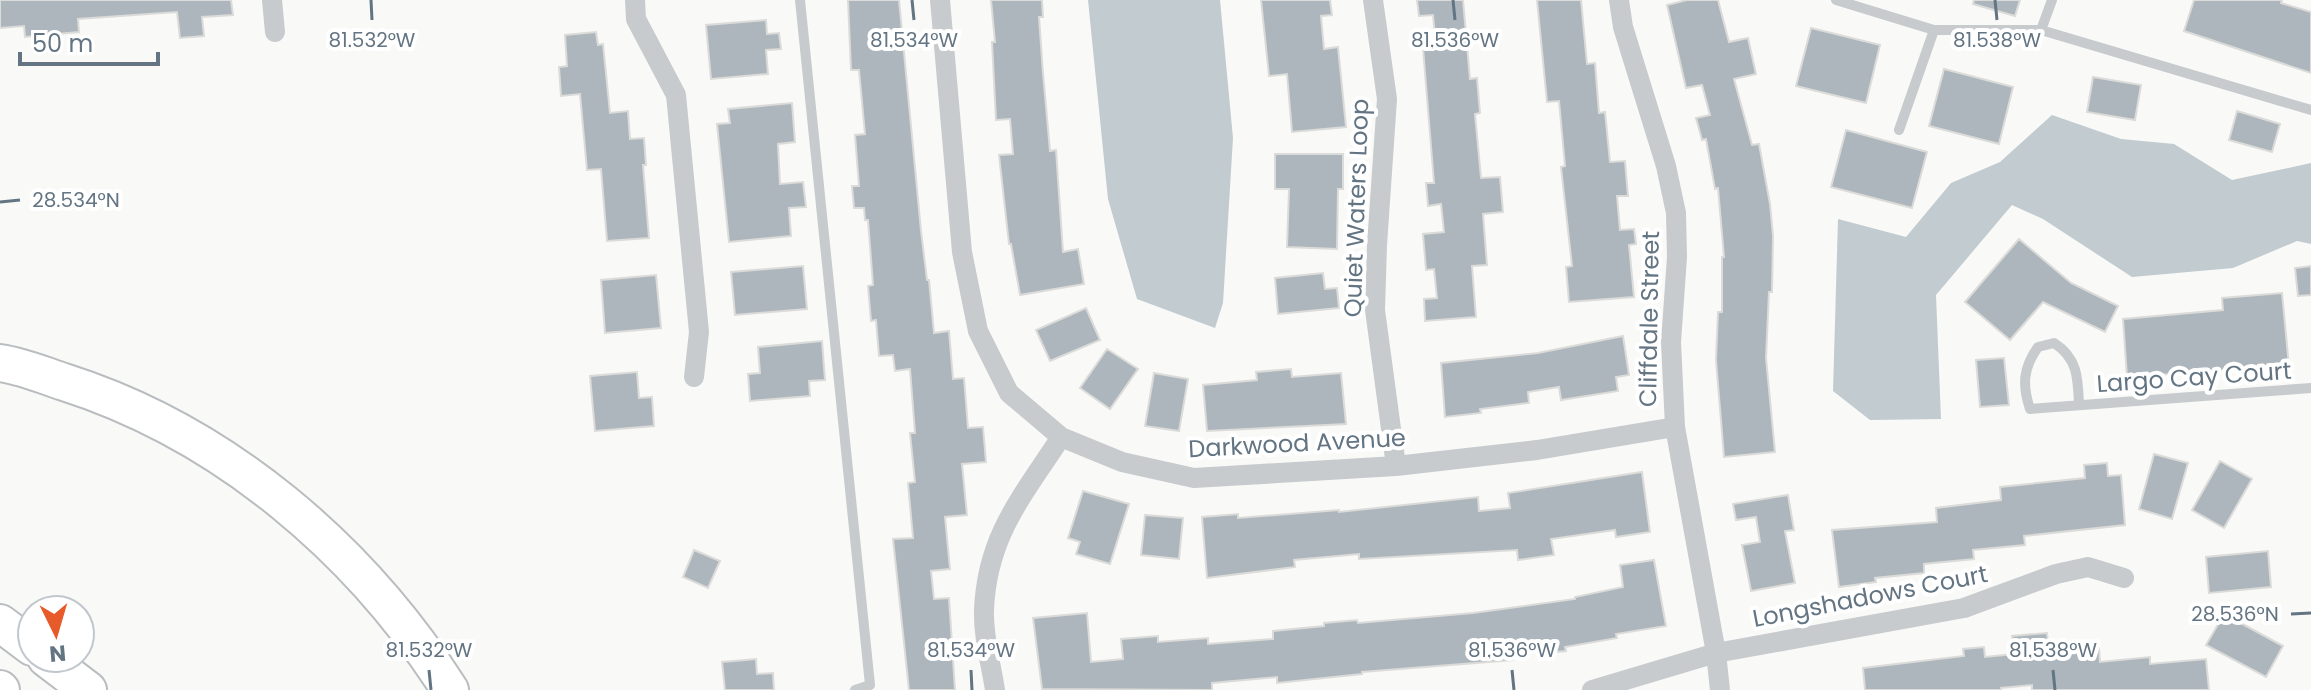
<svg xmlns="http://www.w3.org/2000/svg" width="2311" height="690" viewBox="0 0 2311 690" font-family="Poppins,sans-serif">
<rect width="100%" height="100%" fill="#f9f9f7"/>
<path fill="#c1cbd0" d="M1088,0H1220L1233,138L1223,303L1215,328L1137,299L1108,199Z
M2052,115L2121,139L2174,144L2232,180L2311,163V244L2297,241L2233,268L2132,277L2043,219L2012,205L1936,295L1941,419L1870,420L1833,391L1838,219L1906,237L1951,183L2000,162Z"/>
<path fill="#adb6bc" stroke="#dbdbd9" stroke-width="2" d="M0,0H231L233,15L202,17L204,36L180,38L177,12L78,19L79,32L25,37L24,26L0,28Z
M848,0H899L921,231L927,280H929L934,333L949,331L953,379L964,378L968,428L983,427L986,462L962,464L967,515L945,517L950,569L931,571L934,599L949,598L955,690H909L893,539L913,538L908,483L915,482L910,433H915L910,369L895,371L893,355L879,356L876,320L871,321L868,286L873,285L868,220H865L864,208H854L852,186H859L855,135L865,134L859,70H851Z
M991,0H1042L1043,17H1039L1043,73L1050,151L1056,150L1063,252L1078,249L1084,284L1020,295L1011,244H1009L999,155L1013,154L1010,119L996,120L992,42H995Z
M1261,0H1330L1332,15L1321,16L1324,49L1338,47L1346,127L1292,132L1287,74L1269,76Z
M1417,0H1463L1470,79L1477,78L1480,113L1475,114L1481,178L1500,177L1503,212L1483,214L1487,265L1472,266L1476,317L1425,321L1424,299L1437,298L1434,269L1426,270L1423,234L1444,232L1441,204L1428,206L1426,183H1434L1423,48L1436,47L1433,15L1419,16Z
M1537,0H1581L1587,64L1595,63L1599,113L1605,112L1610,162L1625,161L1628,196H1617L1620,230L1634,229L1636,244L1629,245L1634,297L1569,302L1566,267L1572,266L1561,167L1565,166L1559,101L1547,102Z
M1687,0H1718L1729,42L1748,38L1756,74L1734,79L1752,145L1759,144L1770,204L1773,236L1772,292H1769L1766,358L1775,452L1724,457L1716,360L1718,312H1722V257H1724L1718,188L1715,189L1706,139L1702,140L1696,118L1710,115L1702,85L1686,88L1667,5Z
M1974,0H2020L2015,16L1973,4Z
M2194,0H2282L2281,3L2311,12V73L2184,31Z
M766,20L767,34L779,33L781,49L766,50L768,74L711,79L706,25Z
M1811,28L1880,45L1866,103L1796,86Z
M596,32L598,45L603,44L610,113L628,111L630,139L644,138L646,165H643L649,238L607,241L601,169L587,170L580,94L561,96L559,67L567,66L565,35Z
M1944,69L2013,87L1999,144L1929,126Z
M2093,77L2141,85L2135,120L2087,112Z
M792,103L795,142L778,144L780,184L803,182L806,207L789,208L791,236L729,242L717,124L730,123L728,109Z
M2237,111L2280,124L2272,152L2229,140Z
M1846,130L1927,152L1912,208L1831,187Z
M1275,154H1343V189H1338L1337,249L1287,247L1289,189H1275Z
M2019,239L2071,283L2118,306L2105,332L2043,302L2010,340L1965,302Z
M803,266L807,309L735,315L731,272Z
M2311,266V295L2298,296L2295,268Z
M1323,273L1325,289L1337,288L1339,308L1278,314L1275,278Z
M656,275L661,328L605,333L601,280Z
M2282,293L2289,366L2127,377L2123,319L2223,310L2222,298Z
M1086,308L1100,340L1050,361L1036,330Z
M1623,336L1629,375L1616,377L1618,391L1561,400L1559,387L1528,392L1529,403L1480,409L1481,413L1445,417L1441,363L1538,353Z
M822,341L825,380L809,381L810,396L750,401L748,374L760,373L758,347Z
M1107,349L1138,369L1110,409L1080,388Z
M2004,358L2009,405L1980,407L1976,360Z
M1291,369L1292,377L1341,373L1346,424L1207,431L1203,385L1257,380L1256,372Z
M637,372L639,398L652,397L654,426L595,431L590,376Z
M1154,373L1188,379L1179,431L1145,426Z
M2154,454L2188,463L2172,519L2139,509Z
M2220,461L2252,479L2224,528L2192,510Z
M2107,463L2108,476L2121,475L2125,525L2024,536L2025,545L1973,550L1974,559L1924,564V573L1875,578L1876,582L1839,587L1832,530L1937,522L1936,508L2001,500L2000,487L2085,478L2084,465Z
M1642,472L1650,532L1616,537L1615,530L1551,539L1554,555L1518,560L1517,550L1359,559V554L1294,560L1295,567L1207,578L1202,517L1238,514V518L1339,510V512L1478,497L1479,511L1510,508L1508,493Z
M1083,491L1129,504L1110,564L1076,554L1080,542L1068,538Z
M1788,495L1794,530L1785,531L1795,583L1751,591L1742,545L1760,542L1756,517L1736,520L1733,504Z
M1145,515L1183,518L1179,559L1141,555Z
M694,550L720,561L708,588L683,577Z
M2268,551L2271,587L2209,593L2206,557Z
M1654,560L1666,626L1616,634L1617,638L1565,647L1566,651L1546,653L1545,641L1512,645L1513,660L1362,672V674L1277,683V677L1212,683V690L1042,689L1033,618L1087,613L1091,662L1123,659L1121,639L1158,636V642L1208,638V644L1273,639V631L1324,626V623L1357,620L1358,623L1473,613L1575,599V597L1623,587L1620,565Z
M2224,614L2283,646L2266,677L2206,645Z
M2047,633L2049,652L2099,648L2100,662L2150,657V664L2206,659L2209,690H2032V685L2001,688V690H1865L1863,668L1964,656L1963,649L1984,647L1985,657L2014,654L2012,636Z
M756,659L757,674L773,673L774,690H725L722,662Z"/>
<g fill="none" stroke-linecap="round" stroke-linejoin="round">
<defs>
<path id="motorway" d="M0,363C22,366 43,375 64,382C224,433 360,549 450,690
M0,623L32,647
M46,658L88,690
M0,689L1,690"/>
</defs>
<use href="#motorway" stroke="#b9bdc0" stroke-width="40"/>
<path stroke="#c7cbce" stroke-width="10" d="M800,0L870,685L855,690
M1836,0L1934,30H2041L2311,110
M2041,30L2052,0
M1899,130L1934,30
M2079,405C2078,379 2078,358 2054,343L2038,347C2023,368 2022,385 2030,409L2311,388"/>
<path stroke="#c7cbce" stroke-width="20" d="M272,0L275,32
M635,0L636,19L676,95L699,332L694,377
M940,0L962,252L978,331L1009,393L1061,437L1122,462L1194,478L1396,466L1537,450L1675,427
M1373,0L1387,99L1377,245L1375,310L1396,466
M1619,0L1623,27L1666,166L1676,213L1677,257L1671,342L1675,427L1716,653L1720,690
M995,690C991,664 983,636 984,610C987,535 1023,496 1061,437
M1592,690L1716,653L1964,608L2056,574L2088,567L2124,578"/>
<use href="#motorway" stroke="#fff" stroke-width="36"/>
</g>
<path fill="none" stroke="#637482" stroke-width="3" d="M371,0L372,20M912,0L914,20M1453,0L1455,20M1995,0L1997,20M0,202L20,200M2291,614L2311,613M429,670L431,690M971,670L972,690M1512,670L1514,690M2053,670L2055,690"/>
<g text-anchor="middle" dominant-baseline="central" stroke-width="8" stroke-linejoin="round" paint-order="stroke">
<g font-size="24" fill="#637482" stroke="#fff">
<text transform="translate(1356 208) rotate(-88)">Quiet Waters Loop</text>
<text transform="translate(1649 319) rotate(-89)">Cliffdale Street</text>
<text transform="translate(2194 377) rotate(-4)">Largo Cay Court</text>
<text transform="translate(1297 443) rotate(-3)">Darkwood Avenue</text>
<text transform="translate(1870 596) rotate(-11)">Longshadows Court</text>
</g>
</g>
<g font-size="20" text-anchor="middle" fill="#637482" stroke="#fff" stroke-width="8" stroke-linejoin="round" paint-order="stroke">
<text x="372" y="47">81.532°W</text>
<text x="914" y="47">81.534°W</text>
<text x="1455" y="47">81.536°W</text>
<text x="1997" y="47">81.538°W</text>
<text x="76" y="207">28.534°N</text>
<text x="2235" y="621">28.536°N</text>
<text x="429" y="657">81.532°W</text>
<text x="971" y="657">81.534°W</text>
<text x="1512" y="657">81.536°W</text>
<text x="2053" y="657">81.538°W</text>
</g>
<g transform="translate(56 634) rotate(175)"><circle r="38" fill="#ffffff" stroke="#c1c7cd" stroke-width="2"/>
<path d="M0-6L14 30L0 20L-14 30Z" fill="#e75a29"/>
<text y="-12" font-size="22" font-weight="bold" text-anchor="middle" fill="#637482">N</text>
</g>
<path d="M20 52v12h138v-12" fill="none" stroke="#637482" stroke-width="4"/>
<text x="32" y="52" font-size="24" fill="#637482" stroke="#ffffff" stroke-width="6" paint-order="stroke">50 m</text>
</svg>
